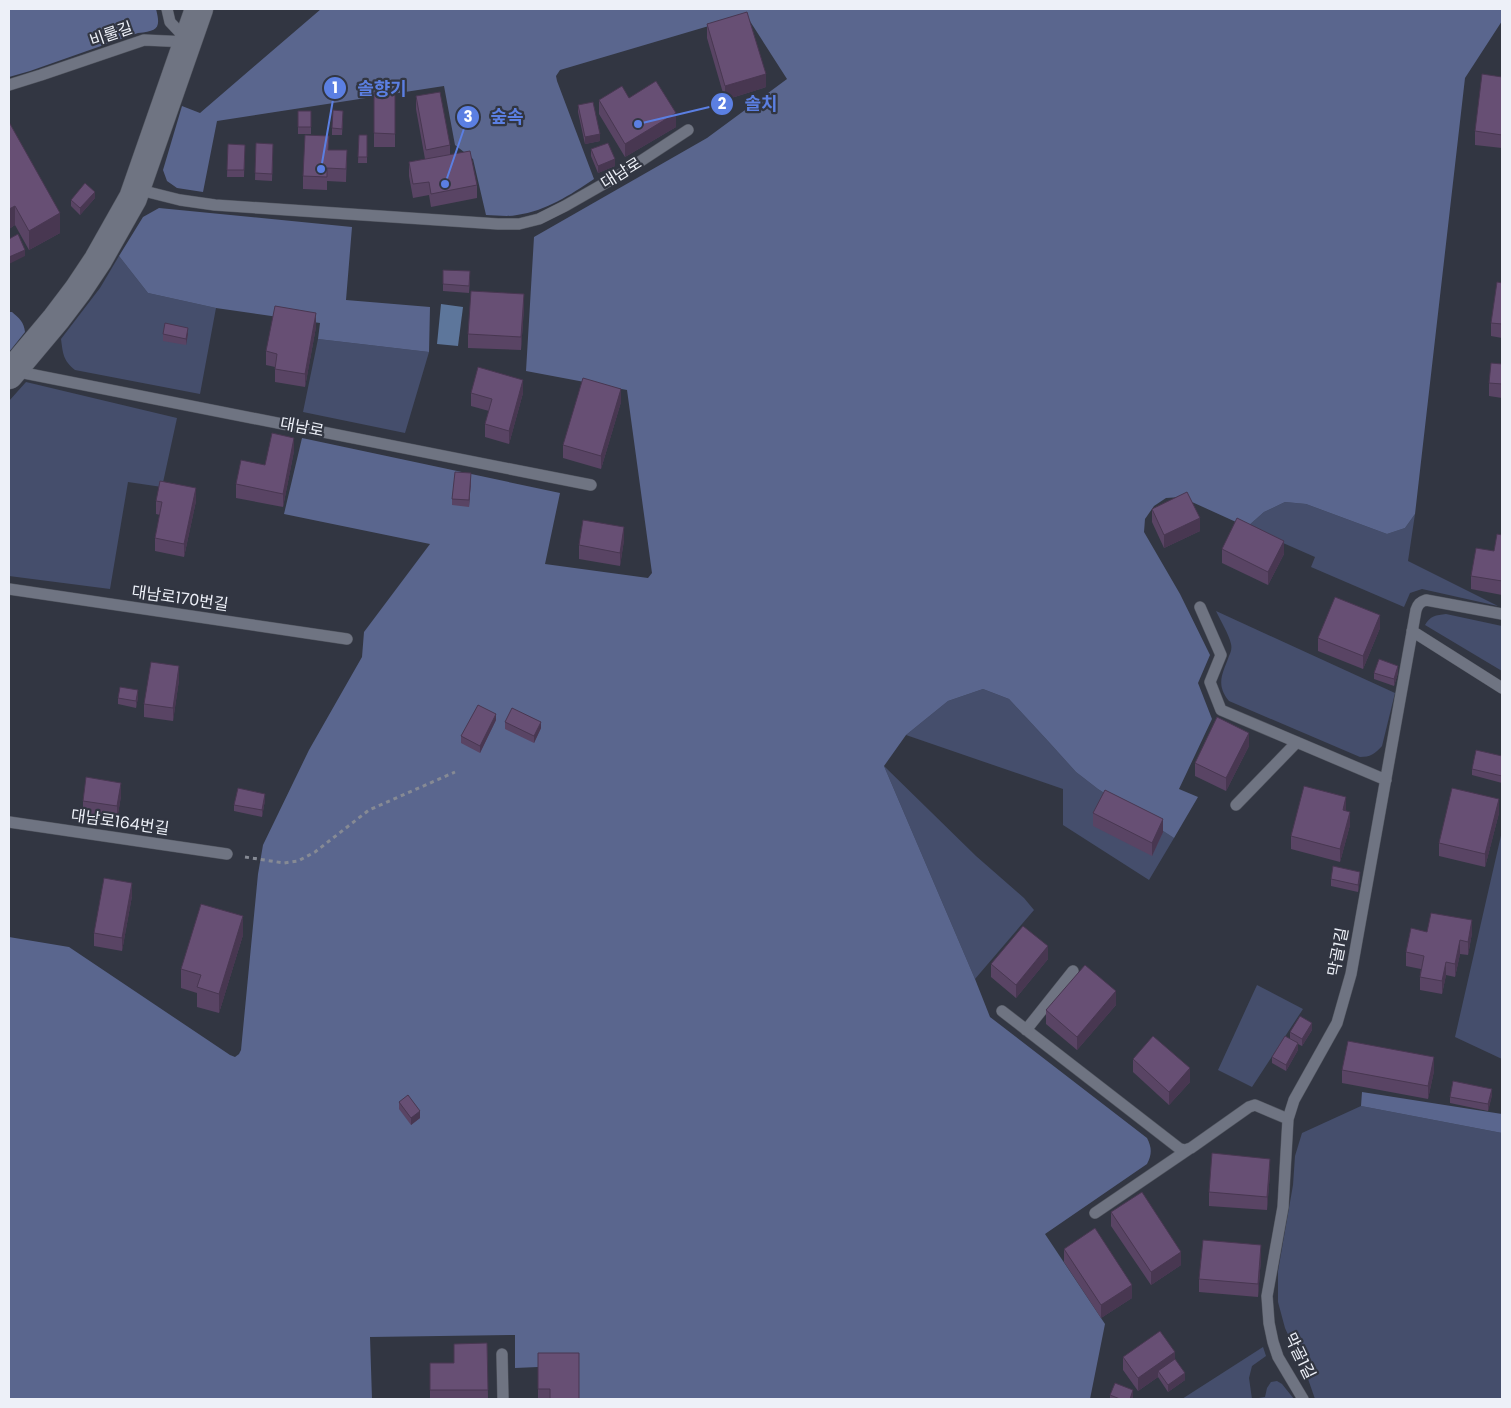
<svg xmlns="http://www.w3.org/2000/svg" width="1511" height="1408" viewBox="0 0 1511 1408" font-family="Poppins,'Noto Sans KR',sans-serif">
<rect width="100%" height="100%" fill="#323642"/>
<path fill="#454e6c" d="M119,256L148,293L216,308L200,394L75,370C63,360 63,354 61,339L100,288Z
M318,339L429,352L405,433L303,412Z
M26,382L177,418L162,487L128,482L110,589L9,576V401Z
M1285,502L1306,504L1387,534L1405,528L1415,514L1408,561L1498,606L1422,589L1410,593L1404,607L1311,567L1315,557L1247,527L1264,512Z
M1216,611L1395,693L1382,746C1375,754 1370,757 1360,757L1229,701C1215,684 1223,673 1229,656C1231,652 1232,648 1231,644C1229,634 1220,620 1216,611Z
M1446,614L1502,626V671L1425,625C1430,616 1436,615 1446,614Z
M983,689L1009,699L1048,741L1076,772L1098,789L1174,838L1149,880L1063,825V789L906,735L948,701Z
M884,766L976,856L1024,898L1034,910L975,979Z
M1502,831V1059L1455,1037Z
M1257,985L1303,1009L1252,1087L1218,1070Z
M1361,1106L1502,1133V1399H1315L1307,1376L1285,1328L1278,1302V1271L1293,1185L1295,1156L1302,1133Z
M1263,1347L1266,1356L1252,1366L1249,1378L1252,1399H1182Z
M1277,1381L1282,1384L1294,1399H1252L1265,1397L1267,1388L1271,1382Z"/>
<path fill="#5a668e" d="M9,9H156C161,28 158,31 138,33L30,71L9,77Z
M321,9H1502V21L1465,78L1415,514L1405,528L1387,534L1306,504L1285,502L1264,512L1247,527L1181,497L1166,498L1154,506L1145,519L1144,532L1180,594L1210,655L1198,683L1212,719L1179,789L1198,797L1174,838L1098,789L1076,772L1048,741L1009,699L983,689L948,701L906,735L884,766L975,979L990,1017L1147,1138C1152,1148 1152,1154 1147,1164L1045,1234L1105,1324L1090,1399H579L538,1367L515,1368V1335L370,1337L372,1399H9V937L69,947L230,1055L235,1057L239,1054L241,1050L258,874L263,845L309,750L362,657L364,632L430,544L284,514L302,438L560,493L545,564L648,578L652,573L627,390L526,371L534,237L707,138L787,79L746,15L560,70L556,76L557,81L594,179C570,195 546,211 517,215C507,217 496,215 486,215L473,159L455,145L444,86L217,121L203,192L177,188L167,181L163,170L182,106L200,113Z
M159,208L352,227L346,300L430,307L429,352L318,339L320,323L216,308L148,293L119,256L143,217Z
M9,312H12C19,318 24,322 25,332L9,352Z
M1362,1092L1502,1114V1133L1361,1106Z"/>
<path fill="#5d769b" d="M441,304L463,307L458,346L437,344Z"/>
<g fill="none" stroke-linecap="round" stroke-linejoin="round">
<defs>
<path id="service" d="M167,9L170,22L187,40
M9,85L41,75L144,40L188,42
M136,189L180,200L215,205L498,224H519L539,219L565,206L621,174L688,130
M14,371L591,485
M9,589L347,639
M1200,607L1221,655L1210,682L1221,710L1386,780
M1412,631L1502,688
M1236,805L1297,742
M9,822L227,854
M1002,1011L1180,1149L1185,1150L1191,1148L1249,1107L1255,1105L1288,1119
M1026,1030L1073,971
M1095,1213L1189,1149
M502,1354L503,1399
M1303,1399L1278,1357L1273,1342L1269,1323L1267,1296L1283,1207L1288,1119L1294,1100L1337,1023L1351,974L1416,610C1418,604 1420,602 1426,600L1502,614"/>
<path id="tertiary" d="M9,375L56,319L78,290L98,260L133,198L199,9"/>
</defs>
<use href="#service" stroke="#51555f" stroke-width="12"/>
<use href="#tertiary" stroke="#51555f" stroke-width="29"/>
<path stroke="#868a94" stroke-width="3" stroke-dasharray="4 4" stroke-linecap="butt" d="M245,857L284,863L298,861L315,852L369,810L455,772"/>
<use href="#service" stroke="#6f7482" stroke-width="11"/>
<use href="#tertiary" stroke="#6f7482" stroke-width="28"/>
</g>
<path fill="#594464" d="M707,24L766,87L725,100L707,38Z
M1502,77V148L1475,145V131Z
M374,92L395,93V147H374Z
M416,96L450,145V155L477,185V198L431,207L429,195L413,198L409,176V162L425,159L416,109Z
M629,98L676,127L625,157L599,114V100Z
M578,105L600,141L585,144L578,112Z
M298,111H311V134H298Z
M343,117L342,135H332V128Z
M9,122L60,233L29,250L15,225L9,229Z
M359,135H367V163H358Z
M256,143L273,150L272,181L255,180Z
M228,144L245,145L244,177H227Z
M591,149L615,166L598,173L591,156Z
M329,150H347L346,182L327,181V190L303,189V176Z
M95,198L80,215L71,206V200Z
M443,270L470,278L469,293L443,291Z
M1502,283V338L1491,336V323Z
M524,307L521,350L468,348V334Z
M316,327L305,387L275,382V367L266,365V351Z
M163,334H188L186,345L163,341Z
M1502,364V398L1489,396V383Z
M471,393H523L509,444L485,437V424L489,411L471,406Z
M621,402L601,469L563,458V445Z
M294,451L283,507L236,498V484L265,465Z
M471,480L469,507L452,505V499Z
M156,501H196L184,557L155,551V538L160,515L156,514Z
M1152,509L1200,531L1164,548L1152,522Z
M1502,535V595L1471,589V576L1494,551Z
M624,540L620,566L579,559V545Z
M1222,549L1284,554L1268,585L1222,563Z
M1380,628L1363,669L1318,651V638Z
M1374,673H1398L1394,686L1374,679Z
M179,680L173,721L144,717V704Z
M138,697L136,708L118,704V698Z
M496,720L480,753L461,743V736Z
M505,722L541,728L534,743L505,729Z
M1249,746L1226,791L1195,776V763Z
M1502,756V783L1472,775V769Z
M121,796L117,820L83,814V801Z
M265,800L262,817L234,811V805Z
M1346,811L1350,825L1340,862L1291,849V836Z
M1093,813L1163,832L1152,856L1093,826Z
M1499,813L1485,867L1439,856V843Z
M1331,879H1360L1358,892L1331,886Z
M132,896L122,951L94,946V933Z
M1472,933L1468,955L1460,954L1455,977L1446,975L1442,994L1420,990V977L1421,969L1406,966V952Z
M243,935L219,1013L197,1007V993L181,988V969Z
M1048,959L1016,998L991,977V964Z
M1116,1005L1077,1050L1046,1024V1010Z
M1312,1030L1302,1046L1298,1044V1050L1286,1071L1272,1063V1057L1290,1038V1032Z
M1133,1059L1190,1082L1169,1105L1133,1072Z
M1342,1070L1434,1071L1428,1099L1342,1083Z
M1492,1095L1488,1111L1450,1103V1097Z
M399,1102L420,1118L411,1125L399,1109Z
M1270,1172L1267,1210L1209,1206V1192Z
M1111,1212L1181,1265L1151,1285L1111,1226Z
M1064,1249L1132,1298L1101,1318L1064,1262Z
M1261,1258L1258,1297L1199,1292V1279Z
M487,1343L488,1399H430V1363H454Z
M538,1353L579,1399H538Z
M1123,1357L1175,1359L1185,1380L1168,1392L1158,1377L1138,1391L1123,1370Z
M1110,1395L1133,1396L1132,1399H1110Z"/>
<path fill="#483751" d="M766,74V87L725,100V86Z
M676,113V127L625,157V144Z
M600,134V141L585,144V137Z
M615,159V166L598,173V166Z
M95,192V198L80,215V208Z
M15,206V225L9,229V209Z
M60,213V233L29,250V231Z
M25,250V256L9,264V257Z
M524,294V307L521,350V337Z
M316,313V327L305,387V374Z
M188,328V334L186,345V339Z
M523,380V393L509,444V431Z
M621,389V402L601,469V456Z
M294,438V451L283,507V494Z
M471,473V480L469,507V500Z
M196,488V501L184,557V544Z
M1200,518V531L1164,548V535Z
M624,527V540L620,566V553Z
M1284,541V554L1268,585V572Z
M1380,615V628L1363,669V656Z
M179,666V680L173,721V708Z
M1398,666V673L1394,686V679Z
M138,690V697L136,708V701Z
M496,714V720L480,753V746Z
M541,722V728L534,743V736Z
M1249,733V746L1226,791V778Z
M121,783V796L117,820V806Z
M265,794V800L262,817V810Z
M1346,797V810L1343,824V810Z
M1499,799V813L1485,867V854Z
M1350,812V825L1340,862V849Z
M1163,819V832L1152,856V843Z
M1360,872V879L1358,892V885Z
M132,883V896L122,951V938Z
M243,916V935L219,1013V994Z
M1472,920V933L1468,955V942Z
M1460,940V954L1455,977V964Z
M1048,946V959L1016,998V985Z
M1446,962V975L1442,994V981Z
M1116,991V1005L1077,1050V1037Z
M1312,1023V1030L1302,1046V1039Z
M1298,1043V1050L1286,1071V1065Z
M1434,1057V1071L1428,1099V1086Z
M1190,1068V1082L1169,1105V1092Z
M1492,1089V1095L1488,1111V1104Z
M420,1111V1118L411,1125V1118Z
M1270,1159V1172L1267,1210V1197Z
M1261,1245V1258L1258,1297V1284Z
M1181,1252V1265L1151,1285V1272Z
M1132,1285V1298L1101,1318V1305Z
M1175,1352V1365L1158,1371V1377L1138,1391V1378Z
M1185,1373V1380L1168,1392V1385Z
M1133,1390V1396L1132,1399H1130Z"/>
<path fill="#674f74" stroke="#483751" d="M747,12L766,74L725,86L707,24Z
M1482,74L1502,77V135L1475,131Z
M656,81L676,113L625,144L599,100L622,86L629,98Z
M374,92L395,93V134L374,133Z
M440,92L450,145L426,150L416,96Z
M593,102L600,134L585,137L578,105Z
M333,110L343,111L342,129L332,128Z
M298,111H311V127H298Z
M9,122L60,213L29,231L15,206L9,209Z
M305,135L329,136L328,150H347L346,169L327,168V177L303,176Z
M359,135H367V157H358Z
M256,143L273,144L272,174L255,173Z
M608,143L615,159L598,166L591,149Z
M228,144L245,145L244,170H227Z
M470,151L477,185L431,194L429,182L413,184L409,162Z
M85,183L95,192L80,208L71,200Z
M18,234L25,250L9,257V239Z
M443,270L470,271L469,286L443,284Z
M1497,282L1502,283V324L1491,323Z
M471,291L524,294L521,337L468,334Z
M275,306L316,313L305,374L275,369L277,354L266,351Z
M165,323L188,328L186,339L163,334Z
M1491,363L1502,364V384L1489,383Z
M478,367L523,380L509,431L485,424L492,399L471,393Z
M583,378L621,389L601,456L563,445Z
M272,433L294,438L283,494L236,484L241,460L265,465Z
M455,472L471,473L469,500L452,499Z
M160,481L196,488L184,544L155,538L162,502L156,501Z
M1187,492L1200,518L1164,535L1152,509Z
M1237,518L1284,541L1268,572L1222,549Z
M583,520L624,527L620,553L579,545Z
M1497,534L1502,535V581L1471,576L1476,548L1494,551Z
M1335,597L1380,615L1363,656L1318,638Z
M1379,659L1398,666L1394,679L1374,673Z
M151,662L179,666L173,708L144,704Z
M120,687L138,690L136,701L118,698Z
M478,705L496,714L480,746L461,736Z
M512,708L541,722L534,736L505,722Z
M1217,717L1249,733L1226,778L1195,763Z
M1476,750L1502,756V776L1472,769Z
M86,777L121,783L117,806L83,801Z
M1304,786L1346,797L1343,810L1350,812L1340,849L1291,836Z
M238,788L265,794L262,810L234,805Z
M1452,788L1499,799L1485,854L1439,843Z
M1105,790L1163,819L1152,843L1093,813Z
M1333,866L1360,872L1358,885L1331,879Z
M104,878L132,883L122,938L94,933Z
M201,904L243,916L219,994L197,987L201,975L181,969Z
M1431,913L1472,920L1468,942L1460,940L1455,964L1446,962L1442,981L1420,977L1424,956L1406,952L1411,928L1427,932Z
M1023,926L1048,946L1016,985L991,964Z
M1085,965L1116,991L1077,1037L1046,1010Z
M1300,1016L1312,1023L1302,1039L1290,1032Z
M1153,1036L1190,1068L1169,1092L1133,1059Z
M1285,1036L1298,1043L1286,1065L1272,1057Z
M1348,1041L1434,1057L1428,1086L1342,1070Z
M1453,1081L1492,1089L1488,1104L1450,1097Z
M408,1095L420,1111L411,1118L399,1102Z
M1212,1153L1270,1159L1267,1197L1209,1192Z
M1142,1192L1181,1252L1151,1272L1111,1212Z
M1095,1228L1132,1285L1101,1305L1064,1249Z
M1203,1240L1261,1245L1258,1284L1199,1279Z
M1160,1331L1175,1352L1138,1378L1123,1357Z
M487,1343L488,1390H430V1363H454V1344Z
M538,1353H579V1399H550V1389H538Z
M1175,1359L1185,1373L1168,1385L1158,1371Z
M1115,1383L1133,1390L1130,1399H1120L1110,1395Z"/>
<g text-anchor="middle" dominant-baseline="central" stroke-width="4.5" stroke-linejoin="round" paint-order="stroke">
<g font-size="16" fill="#edf0f8" stroke="#323642">
<text transform="translate(111 34) rotate(-19)">비룰길</text>
<text transform="translate(621 173) rotate(-32)">대남로</text>
<text transform="translate(302 427) rotate(11)">대남로</text>
<text transform="translate(180 598) rotate(8)">대남로170번길</text>
<text transform="translate(120 822) rotate(8)">대남로164번길</text>
<text transform="translate(1338 952) rotate(-79)">막골1길</text>
<text transform="translate(1300 1356) rotate(64)">막골1길</text>
</g>
</g>
<path fill="none" stroke="#5b7fe2" stroke-width="2" d="M321 169L335 88M638 124L722 104M445 184L468 117"/>
<g fill="#5b7fe2" stroke="#323642" stroke-width="2">
<circle cx="321" cy="169" r="5"/>
<circle cx="638" cy="124" r="5"/>
<circle cx="445" cy="184" r="5"/>
<circle cx="335" cy="88" r="12"/>
<circle cx="722" cy="104" r="12"/>
<circle cx="468" cy="117" r="12"/>
</g>
<g font-size="15" text-anchor="middle" font-weight="bold" fill="#fff">
<text x="335" y="93">1</text>
<text x="722" y="109">2</text>
<text x="468" y="122">3</text>
</g>
<g font-size="18" text-anchor="middle" font-weight="bold" fill="#5b7fe2" stroke="#323642" stroke-width="4.5" stroke-linejoin="round" paint-order="stroke">
<text x="382" y="95">솔향기</text>
<text x="761" y="110">솔치</text>
<text x="507" y="123">숲속</text>
</g>
<rect width="1511" height="1408" fill="none" stroke="#edf0f8" stroke-width="20"/>
</svg>
